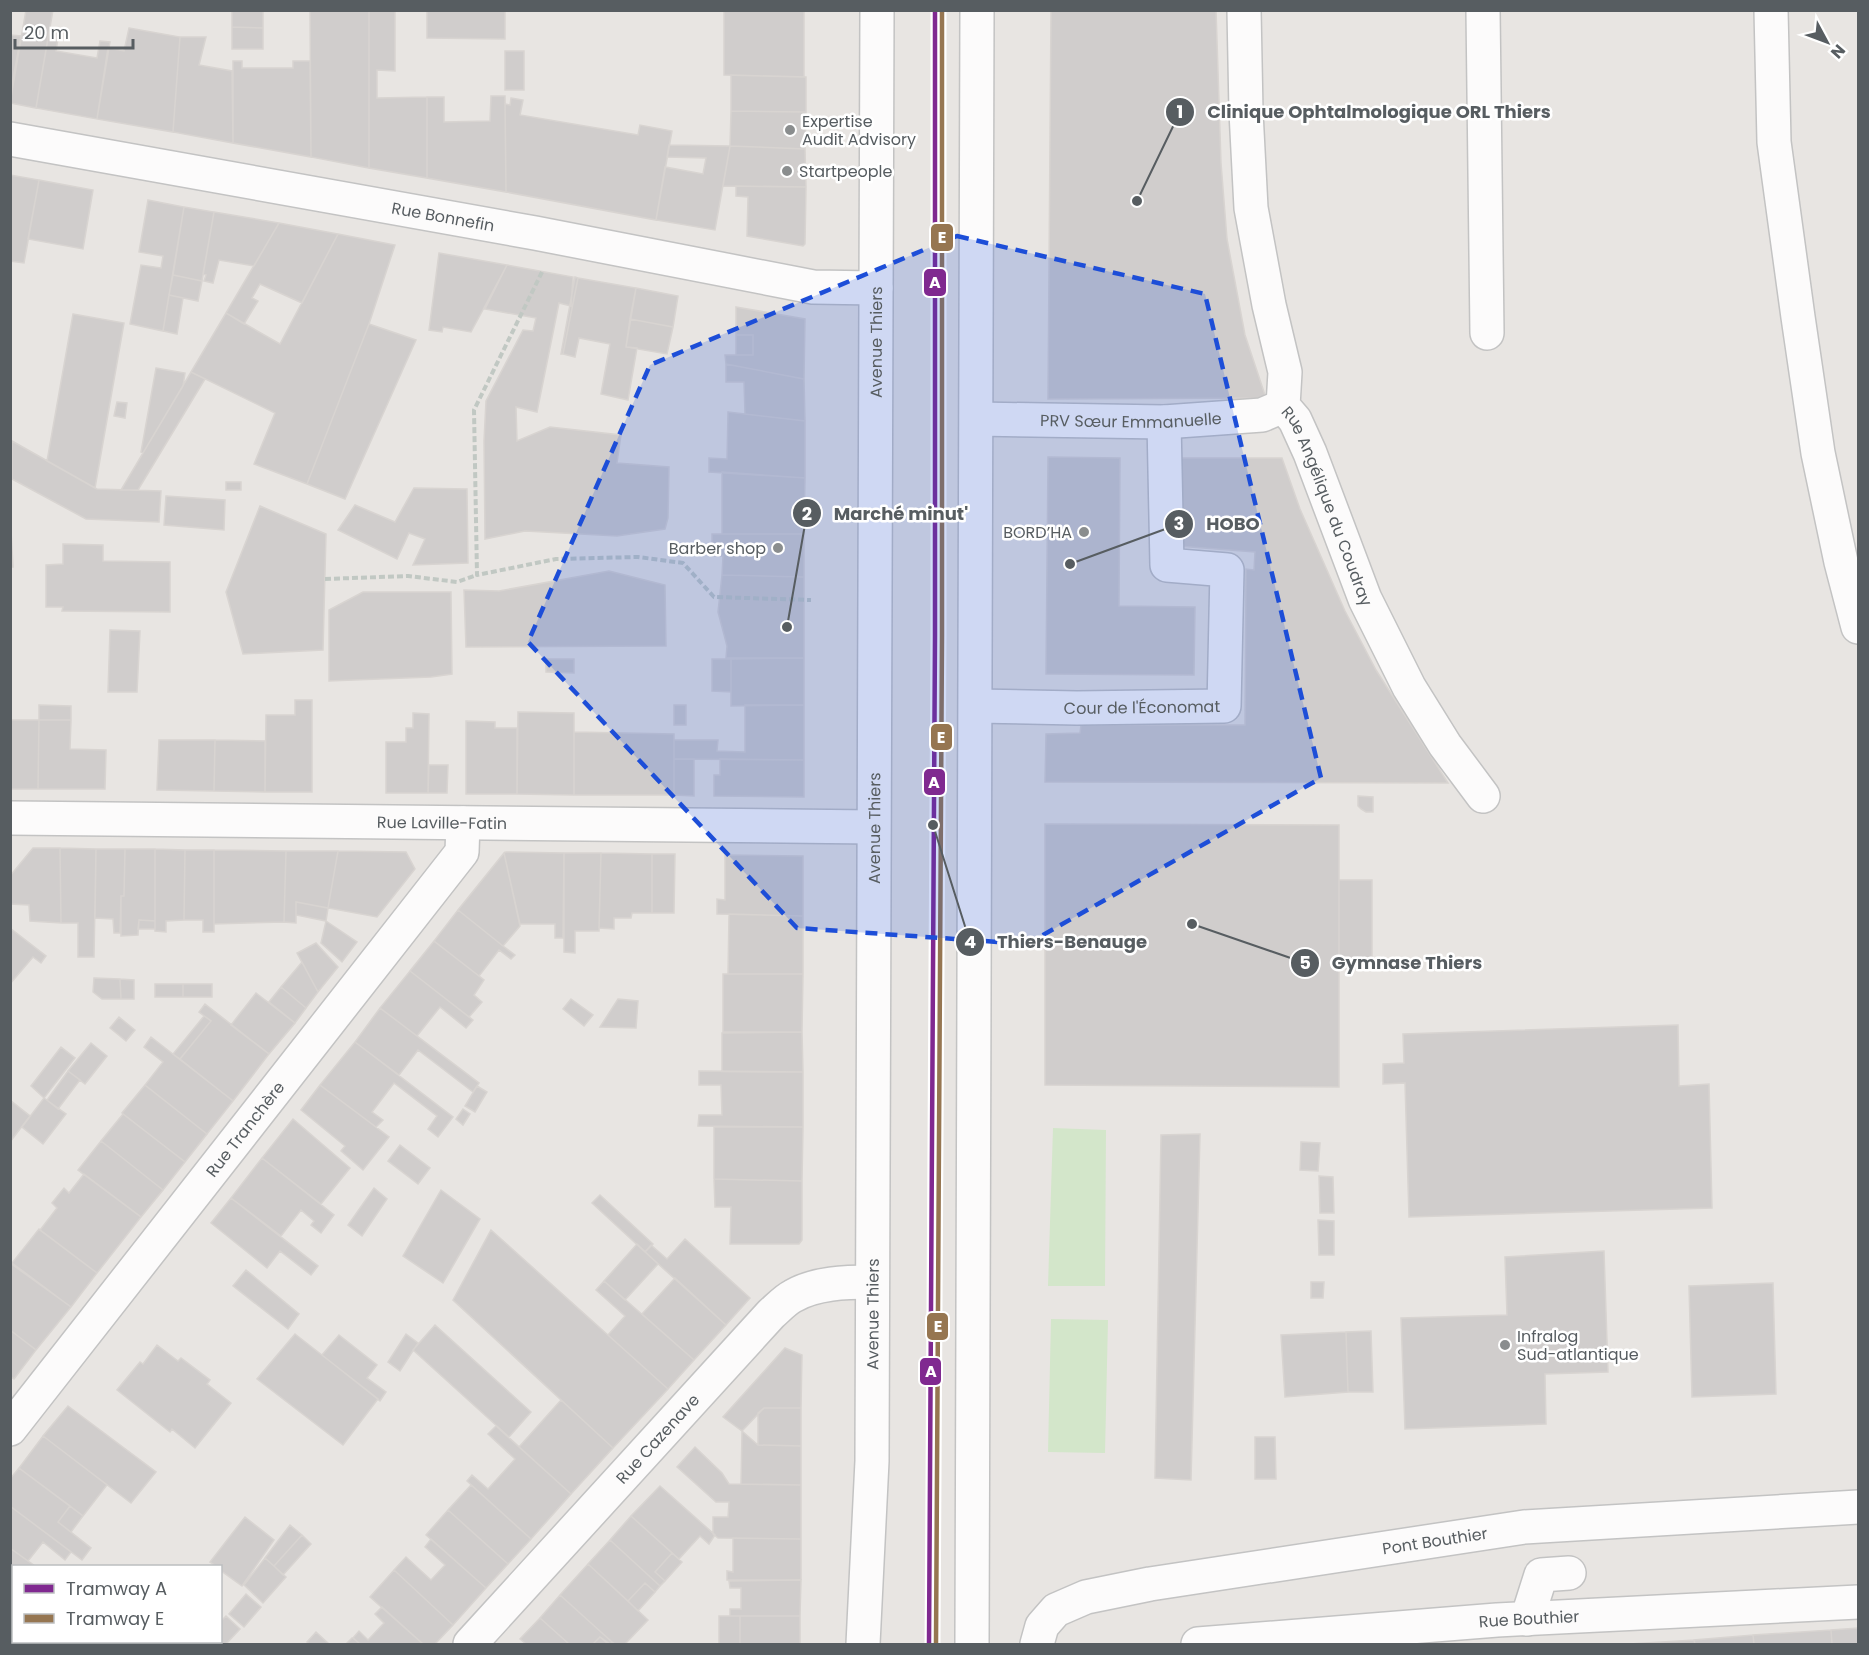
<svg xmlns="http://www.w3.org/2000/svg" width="1869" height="1655" viewBox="0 0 1869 1655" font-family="Poppins,sans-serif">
<rect width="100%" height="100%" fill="#e8e5e2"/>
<path fill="#d3e6ca" d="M1053,1128L1106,1130L1105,1286H1048Z
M1051,1319L1108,1320L1105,1453L1048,1452Z"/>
<path fill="#d0cdcc" stroke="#d8d4d1" stroke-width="1.5" d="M26,10H53L36,108L10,103Z
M232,10H263V28L232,27Z
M310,10H369V168L311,157Z
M369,10H395V71L377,70V98L427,97V178L369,168Z
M427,10H505V39L427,38Z
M724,10H804V77L724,75Z
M1051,10H1216L1221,163L1227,239L1245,335L1266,398L1048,399Z
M232,27L263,28V49H232Z
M129,28L180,37L173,132L97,119L108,48L124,51Z
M49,32L59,33L56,51L97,58L100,41L110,42L97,119L36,108Z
M10,35L21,36L10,95Z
M180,37H206L199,65L232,71L233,143L173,132Z
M505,51H524V90H505Z
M233,61H242V68H293V61H310L311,157L233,143Z
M731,75L806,77V112L731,111Z
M491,96H505L506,192L427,178V97H444V122L490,121Z
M511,98L523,100L520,115L638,135L640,125L672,131L656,220L506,192L505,104L510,105Z
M731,111L806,112L805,149L730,146Z
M669,145L730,146L715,230L656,220L665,167L703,174L706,158L667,157Z
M730,146L805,149L806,187L723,186Z
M10,175L39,180L24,263L10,261Z
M39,180L93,190L83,249L28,239Z
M736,186L806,187L805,244L803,246L747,236L748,197L736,196Z
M148,200L184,207L163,331L130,324L141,265L161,268L163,256L139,252Z
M184,207L214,212L202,281L173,275Z
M214,212L279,223L254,266L219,260L213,283L204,281L206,275L203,274Z
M279,223L338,234L302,303L260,284L252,298L258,301L244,324L226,313Z
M338,234L395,245L369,324L307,484L254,464L275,413L191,372L226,313L280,344Z
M439,253L507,265L471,332L443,327L442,332L429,330Z
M507,265L573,277L571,306L559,303L537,412L516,407L517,441L550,427L621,435L617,463L669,467L668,518L665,529L617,536L525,531L485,539L484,441L486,401L523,330L533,331L536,318L485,309Z
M173,275L202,281L198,301L169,295Z
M575,277L578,278L563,354H561Z
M578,278L636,288L626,347L637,348L628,400L601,394L610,344L579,338L575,357L563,354Z
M636,288L678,296L673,327L630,319Z
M169,295L183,298L177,334L163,331Z
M736,307L805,319L804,379L726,364L725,355H753V335H736Z
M73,314L124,323L95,488L47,461Z
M630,319L673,327L667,354L626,347Z
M369,324L416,340L345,499L307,484Z
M736,335H753V355H736Z
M726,364L804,379L805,421L745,414L744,382H726Z
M156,368L185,373L183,386L143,453L141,452Z
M191,372L205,379L138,490H121Z
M117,402L127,403L125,418L114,416Z
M728,412L805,421V478L709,472V458L727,459Z
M12,441L97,489L161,491L159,522L86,519L12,479Z
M1048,457L1120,458L1119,606L1195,607L1194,675L1046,674Z
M1177,458H1282L1300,509L1345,611L1376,670L1448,783L1045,782L1046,734L1080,733L1081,725H1245L1246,569L1254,570L1255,552L1178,546Z
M722,472L805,478L804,534H722Z
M226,482H241V490H226Z
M414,488L467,489L468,563L413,565L425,539L409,533L397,559L338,530L355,505L395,522Z
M166,496L225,500L224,530L164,525Z
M260,506L326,534L323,650L243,654L226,592Z
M10,513L13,567H10Z
M712,534H804V577L722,575L723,556H712Z
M63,544L103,545V561L170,562V612L62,611L63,607H46V565L63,564Z
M609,571L665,585L666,646L466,647L464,590L499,591Z
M722,575L804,577V658H726L727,646L718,612Z
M363,592H451L452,674L431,677L329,681V610Z
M110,630L140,631L137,692H108Z
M804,658V705L731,706V659Z
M546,659H574V673L546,672Z
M712,659H731V692L712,691Z
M295,700H312V792H265L266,715H295Z
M39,705L71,706V720H39Z
M674,705H686V725H674Z
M745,705H804V760L674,759V740H718L717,751L745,752Z
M518,712L574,713V795L517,794Z
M413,713L429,714L428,793H386V742H406V728H413Z
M10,720H39L38,789H10Z
M39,720H71L70,749L106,750L105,789H38Z
M466,721L495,722V728H517V794H466Z
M574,732L674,734V795H574Z
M159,740H215L214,791L157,790Z
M215,740L265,741V792L214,791Z
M674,759H694V796L674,795Z
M720,759L804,760V797L714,796V775H720Z
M429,765H448L447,793H428Z
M1358,796L1373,797V812H1366L1361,809L1358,806Z
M1045,824L1339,825V1087L1045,1085Z
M33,848H60L61,923L30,921L29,905L10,904V876Z
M60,848L96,849L94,957H78V923H61Z
M96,849H125L124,896H121L120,933H114L113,919L95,918Z
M125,849H155V921L139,920L138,935L121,936V896H124Z
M155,849L185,850L184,920L166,921V932L155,931Z
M185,850H214V932H203V920H184Z
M214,850L286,851L284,922L214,924Z
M286,851H338L328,908L296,902V923L284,922Z
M338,851L406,852L415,869L377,917L328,908Z
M506,852L564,853L563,938H555V924H520L504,853Z
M504,853L520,926L503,946L458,910Z
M564,853H601L599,931H575V953L564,952Z
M601,853L652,854V913H632L631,918H614V929L599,928Z
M652,854H675L674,913H652Z
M725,855L803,856V916L717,914V899L725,900Z
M1339,880H1372V970L1339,969Z
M296,902L328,908L326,921L296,915Z
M458,910L503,946L515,955L511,959L499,950L479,976L434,941Z
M729,914L803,916V974H728Z
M139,920L155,921V929H138Z
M326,921L357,942L342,962L321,943Z
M10,928L46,956L41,963L33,957L10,984Z
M434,941L484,980L474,995L482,1002L469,1017L410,971Z
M316,943L338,967L318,992L297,953Z
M302,962L318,992L306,1008L281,987Z
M410,971L473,1020L466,1028L440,1007L417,1036L380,1008Z
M723,974H803L802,1032H723Z
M94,978L120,979L121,999H102L93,992Z
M120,979L134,980V999H121Z
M155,984H183V997H155Z
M183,984H212V997H183Z
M281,987L306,1008L295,1023L269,1002Z
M256,993L295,1023L269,1054L231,1025Z
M571,999L593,1015L584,1026L563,1009Z
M618,999L638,1001L636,1028L600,1027Z
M205,1004L269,1054L233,1101L180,1059L211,1021L199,1012Z
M380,1008L479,1083L473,1092L418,1050L399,1075L355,1042Z
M204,1016L211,1021L180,1059L173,1054Z
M119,1017L135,1030L126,1041L110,1028Z
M1678,1025L1679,1086L1709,1084L1712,1208L1409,1217L1405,1083L1383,1084V1064L1404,1063L1403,1034Z
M802,1032L803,1072H722V1033Z
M151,1037L233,1101L207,1134L145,1085L163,1062L144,1047Z
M355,1042L453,1117L438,1137L428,1129L437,1116L394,1083L372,1112L383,1120L376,1127L320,1085Z
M91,1043L107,1056L85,1084L68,1071Z
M61,1047L75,1058L44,1098L31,1086Z
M68,1071L80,1080L58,1109L47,1100Z
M699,1071L803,1072V1127L698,1126L699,1115H722L721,1085H699Z
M145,1085L207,1134L185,1162L122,1113Z
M320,1085L389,1137L363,1170L341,1151L345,1146L301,1110Z
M477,1086L487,1092L475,1112L465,1106Z
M44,1098L66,1114L43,1144L22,1127Z
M10,1100L30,1116L10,1142Z
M463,1109L470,1114L463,1125L456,1119Z
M123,1114L185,1162L163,1190L101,1141Z
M293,1119L350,1168L321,1204L262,1158Z
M714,1127H803L802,1181L714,1179Z
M1200,1134L1191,1480L1155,1478L1161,1135Z
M101,1141L163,1190L141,1217L78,1170Z
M1301,1142L1320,1143L1318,1171L1300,1170Z
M400,1145L430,1168L418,1184L388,1161Z
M262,1158L334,1215L321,1233L311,1225L314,1221L301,1210L281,1236L231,1198Z
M84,1174L141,1217L97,1273L40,1230L57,1208L52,1203L64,1188L69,1193Z
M1319,1176L1333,1177L1334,1213H1320Z
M714,1179L802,1181V1240L799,1244H730L731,1207H715Z
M374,1188L387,1199L362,1236L348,1225Z
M441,1190L480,1219L443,1283L403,1256Z
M600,1195L653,1244L645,1252L592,1203Z
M231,1198L318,1266L311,1275L280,1251L267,1268L211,1223Z
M1318,1220L1334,1221V1255H1319Z
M39,1229L97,1273L71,1307L12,1263Z
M491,1230L668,1389L613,1448L453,1300Z
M685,1239L750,1298L726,1325L645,1252L651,1245L667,1259Z
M637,1244L658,1264L625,1300L604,1281Z
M1604,1251L1608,1372L1545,1374L1546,1424L1405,1429L1401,1318L1507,1315L1505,1257Z
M10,1263L71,1307L36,1350L10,1330Z
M246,1270L299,1314L288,1329L233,1286Z
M675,1278L726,1325L694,1360L642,1314Z
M604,1281L694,1360L668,1389L608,1335L625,1316L596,1290Z
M1311,1282H1324L1323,1298H1311Z
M1773,1283L1776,1394L1692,1397L1689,1286Z
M435,1325L531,1412L509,1437L413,1350Z
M10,1330L36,1350L14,1379L10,1376Z
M1371,1331L1373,1392H1348L1346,1332Z
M1346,1332L1348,1392L1285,1397L1281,1335Z
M295,1334L378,1399L343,1445L257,1379Z
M406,1334L418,1343L400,1371L388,1362Z
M339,1335L377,1365L367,1378L386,1392L380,1401L322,1355Z
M157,1345L178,1361L181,1358L210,1380L207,1384L231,1403L195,1448L172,1429L170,1432L117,1390L140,1362L143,1364Z
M785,1348L802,1355L801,1408H764L742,1431L723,1417Z
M561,1400L613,1448L571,1494L519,1447Z
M68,1406L156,1472L131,1503L43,1436Z
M764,1408H801V1446L758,1445V1413Z
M496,1426L571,1494L531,1539L467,1481L472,1475L488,1489L515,1459L488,1434Z
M742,1431L758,1445L801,1446V1485L741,1484Z
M43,1436L107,1485L83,1516L19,1468Z
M1255,1437H1275L1276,1479H1255Z
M695,1447L722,1473L729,1484L801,1485V1539L718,1538L713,1534V1517H728L729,1502H716L677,1467Z
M19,1468L70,1506L58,1522L91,1548L82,1560L10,1506V1479Z
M471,1485L531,1539L508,1564L448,1510Z
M660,1486L715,1535L709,1544L700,1536L679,1559L631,1516Z
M10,1506L71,1552L65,1560L43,1542L28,1561L10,1548Z
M70,1506L83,1516L71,1532L58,1522Z
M448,1510L508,1564L486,1588L426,1535Z
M631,1516L672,1553L655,1572L665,1581L660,1586L610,1540Z
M245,1517L274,1540L242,1586L220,1570V1566H216L210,1562Z
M290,1525L302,1535L274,1566L265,1558Z
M302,1535L311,1544L283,1575L274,1566Z
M733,1538L801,1539V1580H727V1571L733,1572Z
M431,1539L486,1588L453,1625L394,1570L406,1557L431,1580L445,1565L425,1547Z
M610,1540L660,1586L655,1592L645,1583L628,1601L588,1564Z
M10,1548L35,1566H14V1580L10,1584Z
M672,1553L682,1562L665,1581L655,1572Z
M265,1558L286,1577L263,1603L244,1585Z
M588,1564L648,1620L625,1644H615L612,1642L560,1595Z
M394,1570L453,1625L435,1644H423L370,1597Z
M801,1580L800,1616H730V1609H741V1588H730L729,1581Z
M645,1583L655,1592L638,1611L628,1601Z
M246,1594L261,1607L244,1627L229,1614Z
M560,1595L612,1642L610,1644L600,1637L593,1644H569L540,1618Z
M382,1607L423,1644H360L353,1638L359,1631L368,1640L384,1623L375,1614Z
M10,1609L14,1612V1627L11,1630L14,1631V1642H27L31,1644H10Z
M226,1616L240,1629L226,1644H219L216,1642H220V1622Z
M719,1616H740V1644H719Z
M740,1616H800V1644H740Z
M540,1618L569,1644H526L520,1639Z
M1858,1628V1644H1832L1831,1630Z
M1831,1630L1832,1644H1754L1753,1635Z
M316,1632L329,1644H309L307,1642Z
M1753,1635L1754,1644H1695L1694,1640Z
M600,1637L608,1644H593Z
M352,1638H353L360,1644H346Z
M1694,1640L1695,1644H1629Z
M179,1642H188L192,1644H177Z
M188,1642H204L202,1644H192Z"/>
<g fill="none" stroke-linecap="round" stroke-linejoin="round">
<defs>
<g id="minor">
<path id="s1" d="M1244,10L1246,112L1251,208L1269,305L1285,372L1283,406L1295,420L1310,453L1365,599L1409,687L1445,745L1483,796"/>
<path d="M1483,10L1487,333"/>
<path d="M1771,10L1774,142L1798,317L1818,453L1841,562L1858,627"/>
<path id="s2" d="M10,139L535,233L813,287L876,288"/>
<path id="s3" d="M977,419L1164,422L1262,415L1283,406"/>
<path id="s4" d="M976,706L1077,708L1224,706L1227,570L1167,565L1164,422"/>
<path id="s5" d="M10,818L873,827"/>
<path id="s6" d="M10,1429L462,852L463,823"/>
<path d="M1527,1619L1541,1575L1569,1573"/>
<path id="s7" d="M470,1644L771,1314C778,1308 785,1300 793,1296C815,1283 846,1282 872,1282"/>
<path id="s8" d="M863,1644L872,1461L877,10"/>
<path d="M972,1644C973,1100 977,555 977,10"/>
<path id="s9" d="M1037,1644L1042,1626L1056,1610L1086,1597L1150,1584L1524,1527L1858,1507"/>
<path id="s10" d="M1198,1644L1497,1620L1858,1602"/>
</g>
</defs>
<use href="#minor" stroke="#c3c3c3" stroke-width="36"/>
<path stroke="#c1c8c3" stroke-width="4" stroke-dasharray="6 3" stroke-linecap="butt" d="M542,272L474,410L477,575L556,559L638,557L683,563L714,597L811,600
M325,579L408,576L457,582L477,575"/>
<use href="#minor" stroke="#fcfbfb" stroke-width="33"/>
<defs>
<path id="tram-1" d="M929,1644L935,636V10"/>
<path id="tram-2" d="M936,1644L942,636V10"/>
</defs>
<use href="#tram-1" stroke="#fff" stroke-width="9"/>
<use href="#tram-2" stroke="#fff" stroke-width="9"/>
<use href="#tram-1" stroke="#802990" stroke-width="4.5"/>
<use href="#tram-2" stroke="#967651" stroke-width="4.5"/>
</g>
<path fill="#1d4ed8" fill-opacity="0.2" stroke="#1d4ed8" stroke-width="4.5" stroke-dasharray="12 8" stroke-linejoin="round" d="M957,236L1205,294L1321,778L1027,944L797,928L528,642L650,365Z"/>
<g fill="#8a8d8e" stroke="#fff" stroke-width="2">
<circle cx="790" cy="130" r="6"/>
<circle cx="787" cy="171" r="6"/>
<circle cx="1084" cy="532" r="6"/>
<circle cx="778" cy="548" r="6"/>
<circle cx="1505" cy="1345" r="6"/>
</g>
<g text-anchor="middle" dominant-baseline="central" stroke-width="5" stroke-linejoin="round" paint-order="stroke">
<g font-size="16" fill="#575d61" stroke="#fff" text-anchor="start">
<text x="802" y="121">Expertise<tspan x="802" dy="18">Audit Advisory</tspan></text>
<text x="799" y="171">Startpeople</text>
<text x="1072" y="532" text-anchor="end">BORD’HA</text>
<text x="766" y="548" text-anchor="end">Barber shop</text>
<text x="1517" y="1336">Infralog<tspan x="1517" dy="18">Sud-atlantique</tspan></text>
</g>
<g font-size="16" fill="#575d61" stroke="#fff">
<text stroke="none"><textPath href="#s2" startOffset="440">Rue Bonnefin</textPath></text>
<text stroke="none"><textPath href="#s8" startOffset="1302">Avenue Thiers</textPath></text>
<text stroke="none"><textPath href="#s3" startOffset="154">PRV Sœur Emmanuelle</textPath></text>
<text stroke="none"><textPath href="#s1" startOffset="510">Rue Angélique du Coudray</textPath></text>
<text stroke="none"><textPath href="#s4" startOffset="166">Cour de l'Économat</textPath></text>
<text stroke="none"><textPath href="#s5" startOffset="432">Rue Laville-Fatin</textPath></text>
<text stroke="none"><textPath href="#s8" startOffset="816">Avenue Thiers</textPath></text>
<text stroke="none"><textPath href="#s6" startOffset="381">Rue Tranchère</textPath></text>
<text stroke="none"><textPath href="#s8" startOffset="330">Avenue Thiers</textPath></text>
<text stroke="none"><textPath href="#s7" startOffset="278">Rue Cazenave</textPath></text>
<text stroke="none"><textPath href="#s9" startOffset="426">Pont Bouthier</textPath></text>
<text stroke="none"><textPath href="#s10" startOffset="332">Rue Bouthier</textPath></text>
</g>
</g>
<path fill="none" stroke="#575d61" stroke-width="2" d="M1137 201L1180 112M787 627L807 513M1070 564L1179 524M933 825L970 942M1192 924L1305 963"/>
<g fill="#575d61" stroke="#fff" stroke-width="2">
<circle cx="1137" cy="201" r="6"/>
<circle cx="787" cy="627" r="6"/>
<circle cx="1070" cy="564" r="6"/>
<circle cx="933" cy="825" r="6"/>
<circle cx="1192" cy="924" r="6"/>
<circle cx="1180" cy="112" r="15"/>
<circle cx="807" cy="513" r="15"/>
<circle cx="1179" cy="524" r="15"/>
<circle cx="970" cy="942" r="15"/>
<circle cx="1305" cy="963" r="15"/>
</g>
<g font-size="18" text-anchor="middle" font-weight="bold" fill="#fff">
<text x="1180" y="118">1</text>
<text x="807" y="520">2</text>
<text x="1179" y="530">3</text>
<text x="970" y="948">4</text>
<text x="1305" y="969">5</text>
</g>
<g font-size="18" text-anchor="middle" font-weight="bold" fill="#575d61" stroke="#fff" stroke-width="5" stroke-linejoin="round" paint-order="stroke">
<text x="1379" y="118">Clinique Ophtalmologique ORL Thiers</text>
<text x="901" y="520">Marché minut'</text>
<text x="1233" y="530">HOBO</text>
<text x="1072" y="948">Thiers-Benauge</text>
<text x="1407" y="969">Gymnase Thiers</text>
</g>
<g stroke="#fff" stroke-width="2">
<rect x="930" y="223" width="24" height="29" rx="6" fill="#967651"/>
<rect x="923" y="268" width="24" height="29" rx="6" fill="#802990"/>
<rect x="930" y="723" width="23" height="28" rx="6" fill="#967651"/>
<rect x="923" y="768" width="23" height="28" rx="6" fill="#802990"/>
<rect x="926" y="1312" width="23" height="29" rx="6" fill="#967651"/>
<rect x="919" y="1357" width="23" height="29" rx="6" fill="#802990"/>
</g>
<g font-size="16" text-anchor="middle" font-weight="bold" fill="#fff">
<text x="942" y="243">E</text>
<text x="935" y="288">A</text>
<text x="941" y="743">E</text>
<text x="934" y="788">A</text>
<text x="938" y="1332">E</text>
<text x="931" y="1377">A</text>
</g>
<rect width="1869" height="1655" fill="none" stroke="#575d61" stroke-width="24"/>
<rect x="12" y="1565" width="210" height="78" fill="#ffffff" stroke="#bcbec0" stroke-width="1.5"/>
<rect x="24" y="1584" width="30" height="9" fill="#802990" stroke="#bcbec0" stroke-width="1.5"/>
<text x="66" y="1595" font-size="18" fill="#575d61">Tramway A</text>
<rect x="24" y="1614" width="30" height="9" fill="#967651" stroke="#bcbec0" stroke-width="1.5"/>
<text x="66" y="1625" font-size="18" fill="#575d61">Tramway E</text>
<g transform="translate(1827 42) rotate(131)" stroke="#ffffff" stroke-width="4.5" paint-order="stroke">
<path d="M0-4.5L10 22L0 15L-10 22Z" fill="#575d61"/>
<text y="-9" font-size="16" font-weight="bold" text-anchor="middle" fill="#575d61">N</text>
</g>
<path d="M15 39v9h118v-9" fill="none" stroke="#575d61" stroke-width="3"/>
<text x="24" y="39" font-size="18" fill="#575d61" stroke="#ffffff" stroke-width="4.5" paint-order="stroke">20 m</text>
</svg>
